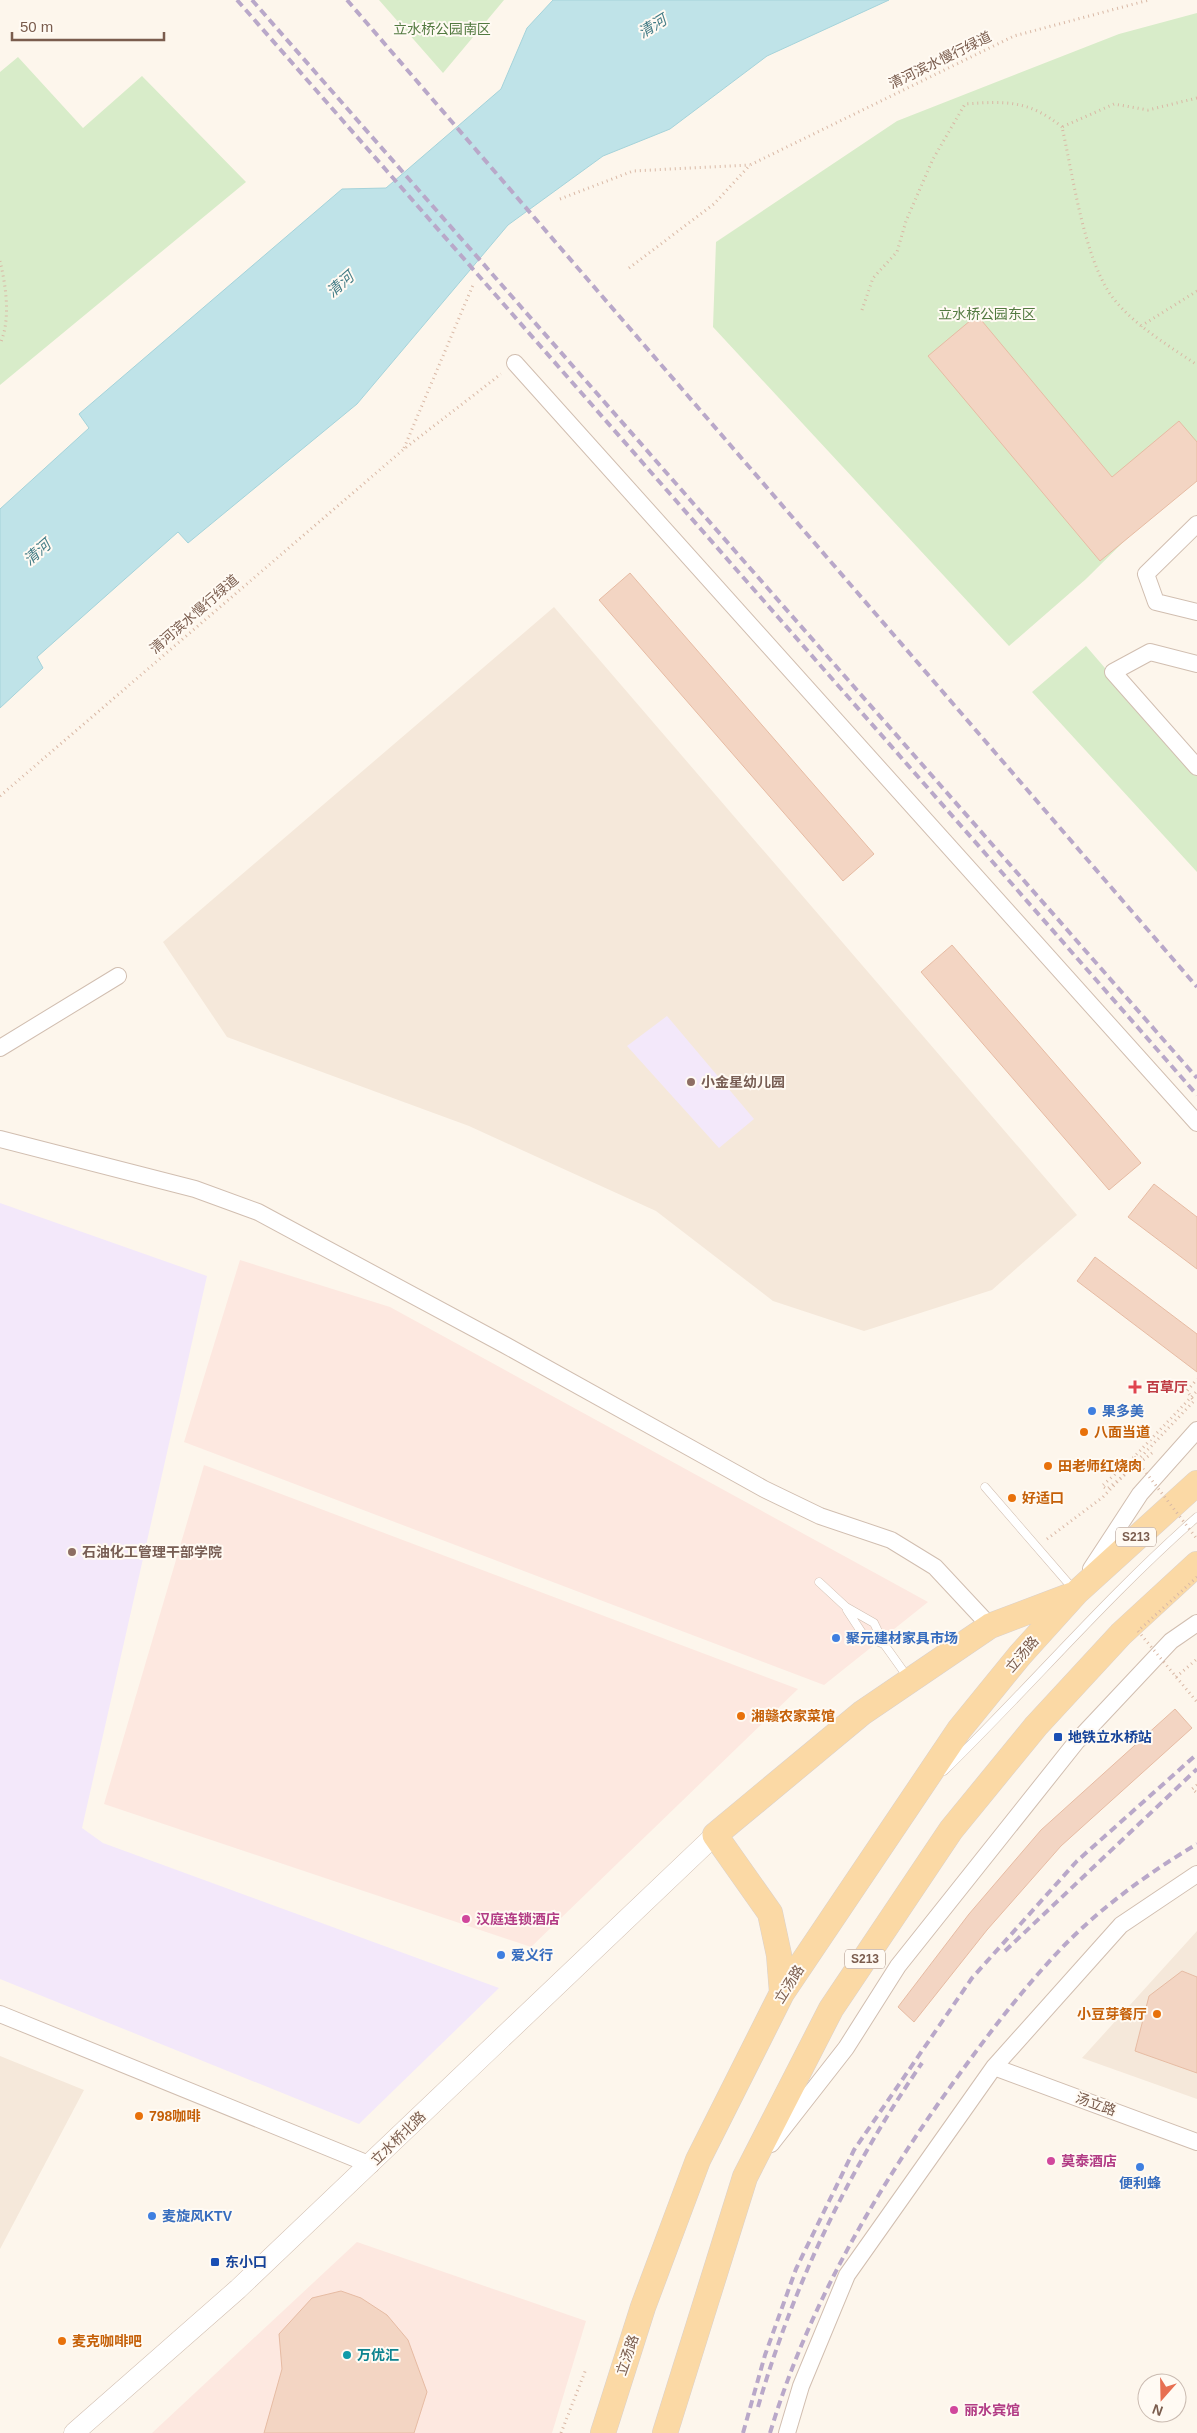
<svg xmlns="http://www.w3.org/2000/svg" width="1197" height="2433" viewBox="0 0 1197 2433" font-family="Helvetica,'Noto Sans SC',sans-serif">
<rect width="100%" height="100%" fill="#fdf6ec"/>
<path fill="#f5e8da" d="M554,607L1077,1215L992,1290L864,1331L773,1301L656,1211L469,1126L227,1037L163,942Z
M1197,1931V2099L1082,2058Z
M0,2056L84,2090L0,2249Z"/>
<path fill="#fde8e0" d="M240,1260L390,1307L928,1602L824,1685L184,1442Z
M204,1465L798,1689L531,1947L104,1804Z
M357,2242L586,2321L552,2433H152Z"/>
<path fill="#f3e8fa" d="M667,1016L754,1119L719,1148L627,1046Z
M0,1203L207,1276L82,1828L103,1843L499,1988L359,2124L0,1979Z"/>
<path fill="#d8ecc9" d="M379,0H504L443,73Z
M1197,13V469L1086,579L1009,646L713,327L716,242L897,121L1119,34Z
M18,57L83,128L142,76L246,182L0,385V72Z
M1086,646L1197,775V872L1032,692Z"/>
<path fill="#bfe3e8" stroke="#a5d3da" d="M553,0H889L767,56L670,129L603,156L508,225L357,404L188,543L178,532L37,657L43,668L0,708V509L89,428L79,414L342,189L386,188L501,89L527,28Z"/>
<path fill="#f3d5c3" stroke="#e6bba3" d="M977,315L1112,477L1179,421L1197,442V481L1100,561L928,356Z
M630,573L874,854L843,881L599,600Z
M952,945L1141,1163L1109,1190L921,972Z
M1154,1184L1197,1217V1269L1128,1217Z
M1095,1257L1197,1334V1372L1077,1281Z
M1175,1709L1192,1728L1061,1846L987,1930L914,2022L898,2007L969,1914L1041,1830Z
M1182,1971L1197,1977V2073L1135,2051L1149,1996Z
M341,2291L361,2298L387,2315L408,2340L427,2392L414,2433H264L282,2369L279,2334L312,2298Z"/>
<g fill="none" stroke-linecap="round" stroke-linejoin="round">
<defs>
<path id="service" d="M985,1487L1075,1591
M819,1582L846,1607L874,1623L884,1644L909,1679
M847,1610L864,1636L884,1644
M944,1771C1030,1687 1107,1596 1197,1517"/>
<path id="minor" d="M515,363L1197,1123
M1197,524L1146,574L1156,602L1197,612
M1197,664L1150,652L1113,672L1197,767
M0,1048L118,976
M0,1139L195,1189L258,1212L505,1345L764,1489L820,1516L891,1540L935,1567L990,1626
M1091,1569L1140,1494L1197,1430
M0,2014L371,2165
M994,2067L1197,2142
M771,2144L846,2048L898,1966L1077,1741L1171,1641L1197,1623
M787,2433L801,2386L847,2275L994,2067L1121,1925L1197,1874"/>
<path id="tertiary" d="M74,2433L238,2289L715,1835"/>
<path id="primary" d="M782,1993L779,1955L770,1913L715,1835L862,1713L990,1626L1072,1595
M603,2433L643,2307L698,2160L782,1993L959,1730L1020,1655L1076,1593L1197,1483
M665,2433L745,2177L831,2009L951,1830L1036,1726L1121,1634L1197,1564"/>
</defs>
<use href="#service" stroke="#d1beb0" stroke-width="9"/>
<use href="#minor" stroke="#d1beb0" stroke-width="18"/>
<use href="#tertiary" stroke="#d1beb0" stroke-width="21"/>
<use href="#primary" stroke="#dad1cd" stroke-width="26"/>
<path stroke="#d9b8a5" stroke-width="3" stroke-dasharray="1 4" stroke-linecap="butt" d="M1197,98L1148,110L1114,104L1062,127C1073,175 1084,260 1113,298C1135,326 1168,345 1197,365
M560,199L633,171L750,165
M0,261C6,286 11,320 0,344
M629,268L714,204L750,165L1014,36L1149,0
M862,310L873,278L897,252L906,221L933,159L965,104C1005,101 1029,100 1062,127
M1141,326L1197,291
M404,448L473,285
M0,796L404,449L501,374
M1047,1539L1103,1497L1194,1401L1187,1391L1197,1379
M1176,1677L1197,1659
M1197,1785L1192,1789L1197,1793
M561,2433L586,2369"/>
<use href="#service" stroke="#fff" stroke-width="8"/>
<use href="#minor" stroke="#fff" stroke-width="16"/>
<use href="#tertiary" stroke="#fff" stroke-width="20"/>
<use href="#primary" stroke="#fbd9a5" stroke-width="25"/>
<path stroke="#b9a8c9" stroke-width="4" stroke-dasharray="8 5" stroke-linecap="butt" d="M237,0L1197,1095
M252,0L1197,1078
M347,0L1197,987
M1005,1951L1197,1769
M758,2407C794,2283 849,2169 922,2063
M743,2433L765,2355L796,2269L854,2150L972,1978L1077,1861L1197,1754
M770,2433C806,2313 867,2206 938,2104C975,2052 1013,2000 1057,1953C1098,1909 1147,1874 1197,1844"/>
<path stroke="#d9b8a5" stroke-width="3" stroke-dasharray="1 4" stroke-linecap="butt" d="M1152,1453L1107,1489L1102,1486L1134,1457L1197,1391
M1134,1457L1197,1539
M1197,1577L1138,1631L1197,1702"/>
</g>
<g fill="#8d6e63" stroke="#fffaf3" stroke-width="2">
<circle cx="691" cy="1082" r="5"/>
<circle cx="72" cy="1552" r="5"/>
</g>
<path fill="#e0444e" stroke="#fffaf3" stroke-width="2" d="M1132.5 1379.5h5v5h5v5h-5v5h-5v-5h-5v-5h5z"/>
<g fill="#3f7fe0" stroke="#fffaf3" stroke-width="2">
<circle cx="1092" cy="1411" r="5"/>
<circle cx="836" cy="1638" r="5"/>
<circle cx="501" cy="1955" r="5"/>
<circle cx="1140" cy="2167" r="5"/>
<circle cx="152" cy="2216" r="5"/>
</g>
<g fill="#e8710a" stroke="#fffaf3" stroke-width="2">
<circle cx="1084" cy="1432" r="5"/>
<circle cx="1048" cy="1466" r="5"/>
<circle cx="1012" cy="1498" r="5"/>
<circle cx="741" cy="1716" r="5"/>
<circle cx="1157" cy="2014" r="5"/>
<circle cx="139" cy="2116" r="5"/>
<circle cx="62" cy="2341" r="5"/>
</g>
<g fill="#1a4fb4" stroke="#fffaf3" stroke-width="2">
<rect x="1053" y="1732" width="10" height="10" rx="2.5"/>
<rect x="210" y="2257" width="10" height="10" rx="2.5"/>
</g>
<g fill="#d1479c" stroke="#fffaf3" stroke-width="2">
<circle cx="466" cy="1919" r="5"/>
<circle cx="1051" cy="2161" r="5"/>
<circle cx="954" cy="2410" r="5"/>
</g>
<circle fill="#0f9aa8" stroke="#fffaf3" stroke-width="2" cx="347" cy="2355" r="5"/>
<g text-anchor="middle" dominant-baseline="central" stroke-width="4" stroke-linejoin="round" paint-order="stroke">
<g fill="#fffaf3" stroke="#a28b7f" stroke-width="1">
<rect x="1116" y="1527.5" width="40" height="19" rx="4"/>
<rect x="845" y="1949.5" width="40" height="19" rx="4"/>
</g>
<g font-size="12" font-weight="bold" fill="#7a5c4d">
<text x="1136" y="1537">S213</text>
<text x="865" y="1959">S213</text>
</g>
<g font-size="14" fill="#537a41" stroke="#fffaf3">
<text x="442" y="29">立水桥公园南区</text>
<text x="987" y="314">立水桥公园东区</text>
</g>
<g font-size="14" fill="#7a5c4d" stroke="#fffaf3">
<text transform="translate(940 60) rotate(-26)">清河滨水慢行绿道</text>
<text transform="translate(194 614) rotate(-41)">清河滨水慢行绿道</text>
<text transform="translate(1022 1654) rotate(-49)">立汤路</text>
<text transform="translate(789 1984) rotate(-58)">立汤路</text>
<text transform="translate(1096 2104) rotate(20)">汤立路</text>
<text transform="translate(398 2138) rotate(-44)">立水桥北路</text>
<text transform="translate(627 2355) rotate(-71)">立汤路</text>
</g>
<g font-size="14" font-weight="bold" fill="#785e54" stroke="#fffaf3" text-anchor="start">
<text x="701" y="1082">小金星幼儿园</text>
<text x="82" y="1552">石油化工管理干部学院</text>
</g>
<g font-size="14" font-weight="bold" fill="#be3a42" stroke="#fffaf3" text-anchor="start">
<text x="1146" y="1387">百草厅</text>
</g>
<g font-size="14" font-weight="bold" fill="#366cbe" stroke="#fffaf3" text-anchor="start">
<text x="1102" y="1411">果多美</text>
<text x="846" y="1638">聚元建材家具市场</text>
<text x="511" y="1955">爱义行</text>
<text x="1140" y="2183" text-anchor="middle">便利蜂</text>
<text x="162" y="2216">麦旋风KTV</text>
</g>
<g font-size="14" font-weight="bold" fill="#c56008" stroke="#fffaf3" text-anchor="start">
<text x="1094" y="1432">八面当道</text>
<text x="1058" y="1466">田老师红烧肉</text>
<text x="1022" y="1498">好适口</text>
<text x="751" y="1716">湘赣农家菜馆</text>
<text x="1147" y="2014" text-anchor="end">小豆芽餐厅</text>
<text x="149" y="2116">798咖啡</text>
<text x="72" y="2341">麦克咖啡吧</text>
</g>
<g font-size="14" font-weight="bold" fill="#164399" stroke="#fffaf3" text-anchor="start">
<text x="1068" y="1737">地铁立水桥站</text>
<text x="225" y="2262">东小口</text>
</g>
<g font-size="14" font-weight="bold" fill="#b23c85" stroke="#fffaf3" text-anchor="start">
<text x="476" y="1919">汉庭连锁酒店</text>
<text x="1061" y="2161">莫泰酒店</text>
<text x="964" y="2410">丽水宾馆</text>
</g>
<g font-size="14" font-weight="bold" fill="#0d838f" stroke="#fffaf3" text-anchor="start">
<text x="357" y="2355">万优汇</text>
</g>
<g font-size="15" font-style="italic" fill="#437c86" stroke="#fffaf3">
<text transform="translate(652 26) rotate(-32)">清河</text>
<text transform="translate(340 284) rotate(-41)">清河</text>
<text transform="translate(37 552) rotate(-41)">清河</text>
</g>
</g>
<g transform="translate(1162 2398) rotate(200)"><circle r="24" fill="#fffaf3" stroke="#cabbb1"/>
<path d="M0-4L9 19L0 12L-9 19Z" fill="#e76f51"/>
<text y="-8" font-size="14" font-weight="bold" text-anchor="middle" fill="#7a5c4d">N</text>
</g>
<path d="M12 32v8h152v-8" fill="none" stroke="#7a5c4d" stroke-width="2.5"/>
<text x="20" y="32" font-size="15" fill="#7a5c4d" stroke="#fffaf3" stroke-width="4" paint-order="stroke">50 m</text>
</svg>
